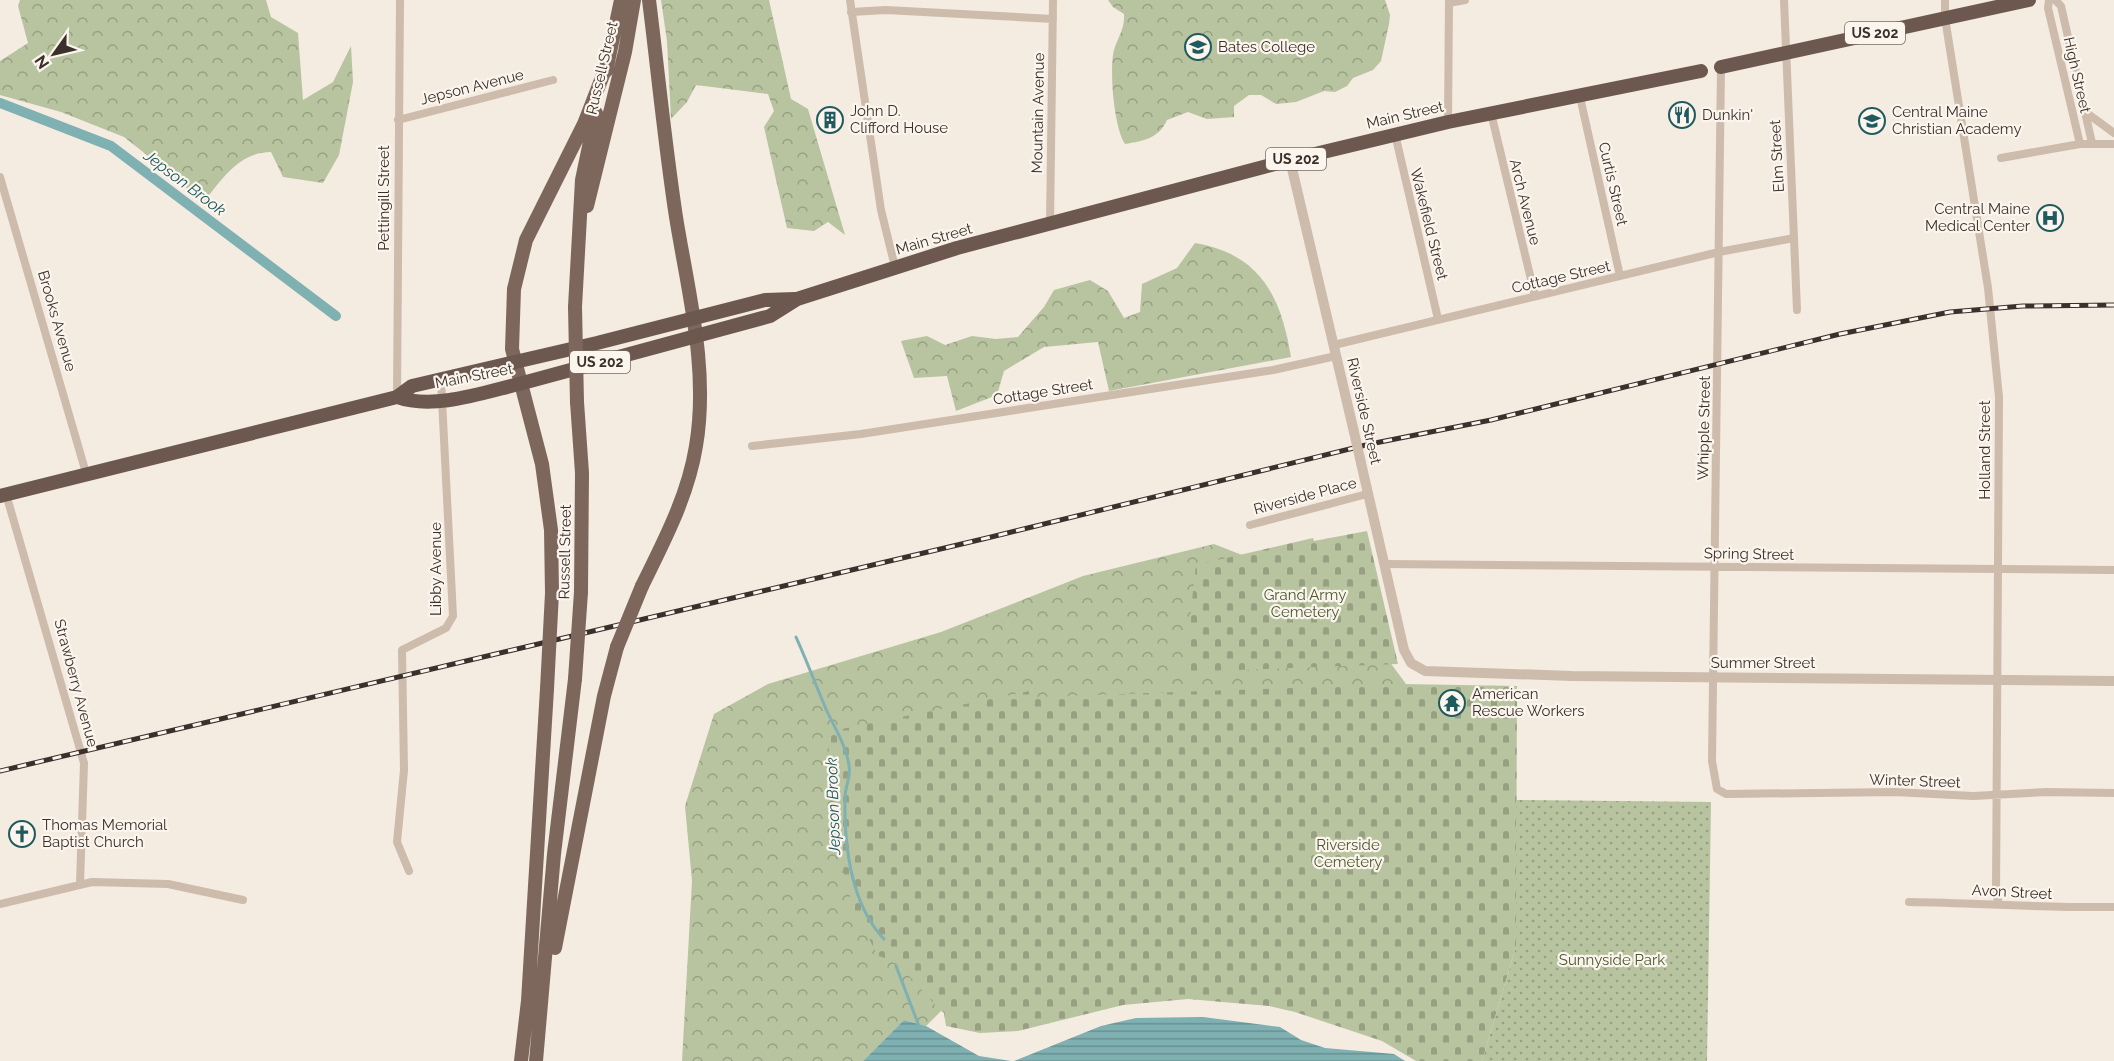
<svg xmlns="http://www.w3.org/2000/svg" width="2114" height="1061" viewBox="0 0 2114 1061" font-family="Raleway,sans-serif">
<defs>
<pattern id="forest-crowns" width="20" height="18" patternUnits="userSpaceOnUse" patternTransform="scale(1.5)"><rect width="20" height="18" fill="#b8c4a0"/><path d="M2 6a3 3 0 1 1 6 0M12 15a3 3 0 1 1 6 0" fill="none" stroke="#97a083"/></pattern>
<pattern id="cemetery-stones" width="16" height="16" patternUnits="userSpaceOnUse" patternTransform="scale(1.5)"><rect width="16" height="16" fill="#b8c4a0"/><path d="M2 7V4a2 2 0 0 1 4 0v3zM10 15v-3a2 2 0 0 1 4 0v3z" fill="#97a083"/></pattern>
<pattern id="park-dots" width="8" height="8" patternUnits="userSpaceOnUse" patternTransform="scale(1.5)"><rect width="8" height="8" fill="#b8c4a0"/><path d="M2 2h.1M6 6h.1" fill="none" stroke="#97a083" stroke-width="1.8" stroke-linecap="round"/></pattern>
<pattern id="water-rules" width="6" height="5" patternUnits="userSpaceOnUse" patternTransform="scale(1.5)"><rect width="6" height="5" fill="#7fb0b2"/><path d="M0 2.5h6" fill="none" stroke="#699091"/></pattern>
</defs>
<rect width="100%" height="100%" fill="#f4ebe1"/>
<path fill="url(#forest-crowns)" d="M20,0H266L271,17L298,33L303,100L333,82L351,46L353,82L339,155L323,183L283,177L271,152C239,152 222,179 203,203L171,174L124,137L61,112L0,95V61L28,43L18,6Z
M661,0H769L791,99L808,109L845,235L828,222L814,231L787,228L764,127L774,111L768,94L696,85L687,102L671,119L667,41Z
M1108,0H1385L1390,15L1389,24L1381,61L1373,70L1353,78L1347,86L1335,92L1324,91L1296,102L1276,104L1261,95H1249L1234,106V117L1207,119L1188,112L1167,120C1159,138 1144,141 1125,144C1114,128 1109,70 1114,50C1118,37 1125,29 1124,14L1113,7Z
M1195,243C1260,254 1281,296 1291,357L1109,391L1098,342L1044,347L1004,371L997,395L956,411L947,376L914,378L901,341L927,336L945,345L972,336L996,339L1018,337L1044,307L1054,290L1090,280L1108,291L1124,318L1140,312L1142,284L1177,268Z
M1340,540L1389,661L1406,684L1397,712L946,1006L926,1026L904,1020L863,1061H682L692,881L685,806L714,714L768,684L941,632L1083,576L1214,544L1247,557L1299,542Z"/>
<path fill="url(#cemetery-stones)" d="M1367,531L1398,664L1184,672L1196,565L1313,538L1314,541Z
M1403,684L1517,686L1516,947L1482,1061H1416L1382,1041L1295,1012L1269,1006L1188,999L1123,1005L1018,1031L980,1033L946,1026L944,1013C925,997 903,961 878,956L853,907L841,863L827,732L1035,690V697Z"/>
<path fill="url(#park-dots)" d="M1516,800L1711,802L1707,1061H1482L1516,947Z"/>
<path fill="url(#water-rules)" d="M1203,1017L1280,1027L1301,1040L1325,1048L1394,1054L1405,1061H1014L1101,1026L1136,1018Z
M904,1020L926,1026L979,1056L1011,1061H863Z"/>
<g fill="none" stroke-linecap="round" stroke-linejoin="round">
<path stroke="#7fb0b2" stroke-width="3" d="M796,637C807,661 816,686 826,709C834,727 844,741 848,760C852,776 846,783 845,796C844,844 850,903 884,939
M896,966L919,1026"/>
<path stroke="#7fb0b2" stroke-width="10" d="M0,103L111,146L336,316"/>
<path stroke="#cdbbac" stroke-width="8" d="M850,0L881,210L895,267
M1784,0L1797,310
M1945,0V18L1988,288L1999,397L1996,895L1999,903
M2049,0L2048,8L2080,144
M2055,0L2061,6L2092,143
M1449,3L1465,0
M851,12L886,10L1053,19
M1721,67L1712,761L1717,789L1726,794L1894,792L1973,796L2046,792L2114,793
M1580,97L1620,276
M2084,111L2114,133
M1491,113L1535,296
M398,120L553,80
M1448,122L1449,0
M1395,134L1438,319
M2001,158L2080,144H2114
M0,177L86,473
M1050,225L1053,0
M1334,345L1719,252L1794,238
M397,397L400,0
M752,446L861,434L1273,370L1336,356
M6,494L84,763L80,884
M1250,525L1367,494
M1384,564L2114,570
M409,871L397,842L404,770L402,650L446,628L453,616L441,380
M1909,902C1978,903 2045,908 2114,907
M0,904L92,882L168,884L243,900"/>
<path stroke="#cdbbac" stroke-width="10" d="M1290,160L1354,432
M1361,463L1404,650L1411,663L1425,671L1572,676L2114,681"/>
<path stroke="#7d675c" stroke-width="14" d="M606,71L621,0
M587,206L625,52L634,0
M575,307L582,180L596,113
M577,402L582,473L581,592
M642,586C664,541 688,496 696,446C709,369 688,292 676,217C665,145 658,72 649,0
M552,593L551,530L542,464L512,349L514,289L526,240L584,124L608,62
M555,948L604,696L617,647
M528,1001L547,689
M521,1061L529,992
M536,1061L554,854L575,679"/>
<path stroke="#6c584f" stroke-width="14" d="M1721,67L2029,0
M397,397C433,410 482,393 519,384L770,316L797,299L957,248L1290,160L1448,122L1701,71
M0,496L397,397L412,386L597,343L765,300L795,299"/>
<defs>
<path id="rail" d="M0,771L987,538L1370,444L1491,420L1840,334L1950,312L2023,306L2114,305"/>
</defs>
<use href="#rail" stroke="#3b302b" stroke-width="5"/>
<use href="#rail" stroke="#fbf5ee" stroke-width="3" stroke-dasharray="9" stroke-linecap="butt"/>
<path stroke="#cdbbac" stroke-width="10" d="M1354,432L1361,463"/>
<path stroke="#7d675c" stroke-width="14" d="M575,307L577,402
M617,647L642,586
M575,679L581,592
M547,689L552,593"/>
</g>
<defs>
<symbol id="university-ring" viewBox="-11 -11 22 22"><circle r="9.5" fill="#fbf5ee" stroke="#1f5a5e" stroke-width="1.5"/><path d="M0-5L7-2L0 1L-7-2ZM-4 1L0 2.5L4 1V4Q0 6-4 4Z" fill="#1f5a5e"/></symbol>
<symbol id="restaurant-ring" viewBox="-11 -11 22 22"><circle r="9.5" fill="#fbf5ee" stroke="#1f5a5e" stroke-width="1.5"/><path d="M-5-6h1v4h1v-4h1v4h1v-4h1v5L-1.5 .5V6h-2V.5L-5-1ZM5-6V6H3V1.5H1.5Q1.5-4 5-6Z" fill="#1f5a5e"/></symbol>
<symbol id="building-ring" viewBox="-11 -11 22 22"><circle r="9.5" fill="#fbf5ee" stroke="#1f5a5e" stroke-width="1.5"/><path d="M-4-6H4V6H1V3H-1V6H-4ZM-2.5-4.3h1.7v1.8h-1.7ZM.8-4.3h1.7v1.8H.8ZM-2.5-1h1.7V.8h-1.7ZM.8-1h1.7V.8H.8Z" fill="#1f5a5e"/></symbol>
<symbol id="school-ring" viewBox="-11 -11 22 22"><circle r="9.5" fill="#fbf5ee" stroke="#1f5a5e" stroke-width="1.5"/><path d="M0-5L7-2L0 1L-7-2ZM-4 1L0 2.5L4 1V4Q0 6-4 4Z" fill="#1f5a5e"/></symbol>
<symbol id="hospital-ring" viewBox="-11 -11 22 22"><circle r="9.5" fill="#fbf5ee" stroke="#1f5a5e" stroke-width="1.5"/><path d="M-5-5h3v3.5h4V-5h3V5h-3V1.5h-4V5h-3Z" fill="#1f5a5e"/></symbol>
<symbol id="temple-ring" viewBox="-11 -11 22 22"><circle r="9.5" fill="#fbf5ee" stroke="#1f5a5e" stroke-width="1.5"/><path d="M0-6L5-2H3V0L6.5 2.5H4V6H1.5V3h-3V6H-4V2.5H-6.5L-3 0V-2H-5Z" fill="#1f5a5e"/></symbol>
<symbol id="church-ring" viewBox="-11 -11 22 22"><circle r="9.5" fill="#fbf5ee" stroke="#1f5a5e" stroke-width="1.5"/><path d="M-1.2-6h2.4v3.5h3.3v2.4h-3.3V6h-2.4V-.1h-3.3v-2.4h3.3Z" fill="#1f5a5e"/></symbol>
</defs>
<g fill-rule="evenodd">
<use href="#university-ring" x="1183" y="32" width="30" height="30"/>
<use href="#restaurant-ring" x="1667" y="100" width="30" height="30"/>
<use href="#building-ring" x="815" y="105" width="30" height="30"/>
<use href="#school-ring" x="1857" y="106" width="30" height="30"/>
<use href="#hospital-ring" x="2035" y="203" width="30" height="30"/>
<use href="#temple-ring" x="1437" y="688" width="30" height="30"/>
<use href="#church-ring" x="7" y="819" width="30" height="30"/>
</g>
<g text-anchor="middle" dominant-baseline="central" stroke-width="4.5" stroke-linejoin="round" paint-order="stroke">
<g fill="#fbf5ee" stroke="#756b66" stroke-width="1.5">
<rect x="1845" y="22" width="60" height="22" rx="4.5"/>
<rect x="1266" y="148" width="60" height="22" rx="4.5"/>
<rect x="570" y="351" width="60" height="22" rx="4.5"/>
</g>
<g font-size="14" font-weight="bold" fill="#3b302b">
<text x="1875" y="33">US 202</text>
<text x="1296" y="159">US 202</text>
<text x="600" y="362">US 202</text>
</g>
<g font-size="15" fill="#3b302b" stroke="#fbf5ee" text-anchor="start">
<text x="1218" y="47">Bates College</text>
<text x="850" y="111">John D.<tspan x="850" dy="17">Clifford House</tspan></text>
<text x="1892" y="112">Central Maine<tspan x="1892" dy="17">Christian Academy</tspan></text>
<text x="1702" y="115">Dunkin'</text>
<text x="2030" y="209" text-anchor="end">Central Maine<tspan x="2030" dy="17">Medical Center</tspan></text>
<text x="1472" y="694">American<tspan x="1472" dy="17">Rescue Workers</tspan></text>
<text x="42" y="825">Thomas Memorial<tspan x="42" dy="17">Baptist Church</tspan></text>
</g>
<g font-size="15" fill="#3b302b" stroke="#fbf5ee">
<text transform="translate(602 68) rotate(-77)">Russell Street</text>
<text transform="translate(2077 75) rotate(77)">High Street</text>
<text transform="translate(472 87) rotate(-14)">Jepson Avenue</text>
<text transform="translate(1038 113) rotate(-89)">Mountain Avenue</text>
<text transform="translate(1405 115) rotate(-13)">Main Street</text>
<text transform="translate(1777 156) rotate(-93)">Elm Street</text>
<text transform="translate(1613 184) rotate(77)">Curtis Street</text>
<text transform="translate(384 198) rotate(-90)">Pettingill Street</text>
<text transform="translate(1525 202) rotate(76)">Arch Avenue</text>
<text transform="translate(1429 224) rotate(76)">Wakefield Street</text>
<text transform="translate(934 239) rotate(-16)">Main Street</text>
<text transform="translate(1561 277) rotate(-13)">Cottage Street</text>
<text transform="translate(57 321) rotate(74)">Brooks Avenue</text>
<text transform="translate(474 376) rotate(-11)">Main Street</text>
<text transform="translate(1043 392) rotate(-9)">Cottage Street</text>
<text transform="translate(1364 411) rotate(77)">Riverside Street</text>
<text transform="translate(1704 428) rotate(-89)">Whipple Street</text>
<text transform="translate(1985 450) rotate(-90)">Holland Street</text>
<text transform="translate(1305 496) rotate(-15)">Riverside Place</text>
<text transform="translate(565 552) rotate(-89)">Russell Street</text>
<text transform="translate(1749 554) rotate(1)">Spring Street</text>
<text transform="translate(436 569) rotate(-90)">Libby Avenue</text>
<text x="1763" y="663">Summer Street</text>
<text transform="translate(76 683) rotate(75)">Strawberry Avenue</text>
<text transform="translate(1915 781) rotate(2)">Winter Street</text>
<text transform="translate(2012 892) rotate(3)">Avon Street</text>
</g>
<g font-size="15" fill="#4a5a2e" stroke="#fbf5ee">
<text x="1305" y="595">Grand Army<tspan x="1305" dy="17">Cemetery</tspan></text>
<text x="1348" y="845">Riverside<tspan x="1348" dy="17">Cemetery</tspan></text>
<text x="1612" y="960">Sunnyside Park</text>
</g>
<g font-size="16" font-style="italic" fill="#1f5a5e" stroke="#fbf5ee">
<text transform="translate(185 183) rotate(37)">Jepson Brook</text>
<text transform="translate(833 806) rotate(-92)">Jepson Brook</text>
</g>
</g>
<g transform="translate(54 54) rotate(236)" stroke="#fbf5ee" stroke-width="4.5" paint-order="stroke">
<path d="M0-4.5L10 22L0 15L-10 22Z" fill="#3b302b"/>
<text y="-9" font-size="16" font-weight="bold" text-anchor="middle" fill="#3b302b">N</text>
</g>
</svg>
